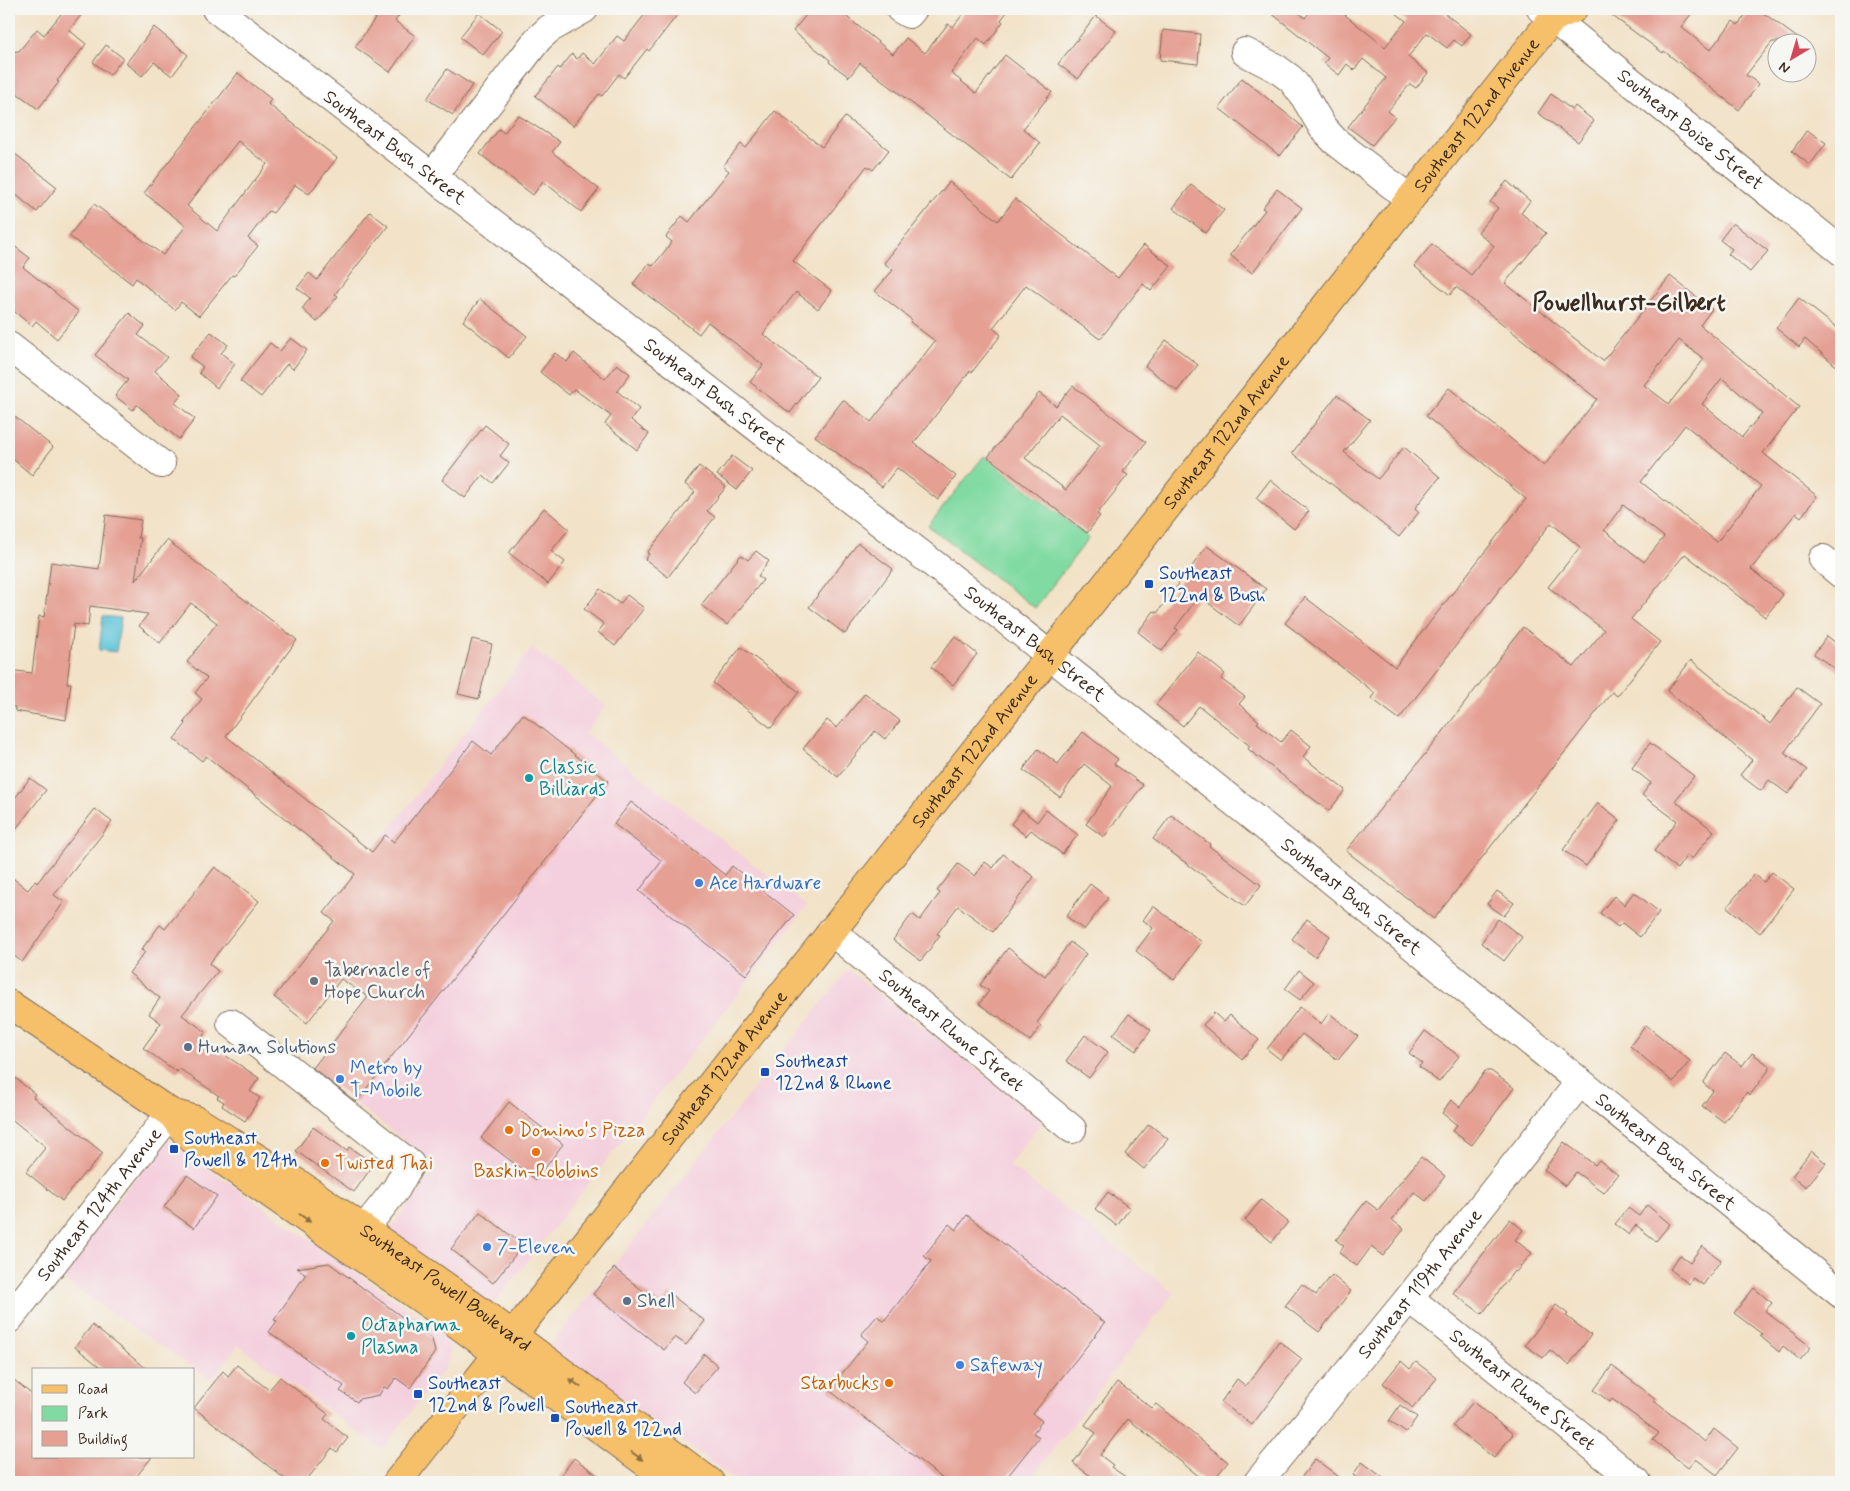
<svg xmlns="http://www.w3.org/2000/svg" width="1850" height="1491" viewBox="0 0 1850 1491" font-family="Mynerve,sans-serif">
<rect width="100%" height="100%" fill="#f6f6f2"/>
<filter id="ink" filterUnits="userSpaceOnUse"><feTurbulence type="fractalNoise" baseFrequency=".02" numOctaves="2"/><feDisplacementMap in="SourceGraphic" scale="10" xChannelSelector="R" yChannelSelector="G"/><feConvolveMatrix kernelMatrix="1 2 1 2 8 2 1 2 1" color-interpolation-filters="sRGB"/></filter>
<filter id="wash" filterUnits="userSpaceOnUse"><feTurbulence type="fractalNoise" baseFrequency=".0096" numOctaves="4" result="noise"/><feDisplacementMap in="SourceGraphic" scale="20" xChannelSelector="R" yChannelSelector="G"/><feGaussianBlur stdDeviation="1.12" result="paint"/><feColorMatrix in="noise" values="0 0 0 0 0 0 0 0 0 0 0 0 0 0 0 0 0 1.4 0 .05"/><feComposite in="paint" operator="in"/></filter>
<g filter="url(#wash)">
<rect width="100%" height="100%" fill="#f2e2c7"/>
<path fill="#f4cfdd" d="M532,648L606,706L585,733L807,906L492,1306L387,1233L438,1167L312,1069L392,967L324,913Z
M848,970L1043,1120L1009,1165L1174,1293L1028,1482H739L549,1347Z
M167,1139L444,1335L449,1345V1358L445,1368L382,1449L238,1345L212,1380L57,1276Z"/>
<path fill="#80daa1" stroke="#5e8260" d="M984,456L1089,538L1035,608L928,526Z"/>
<path fill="#5ac3d7" stroke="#4a767a" d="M103,616L121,618L116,652L99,650Z"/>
<g id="blocks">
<path fill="#e59f93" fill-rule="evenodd" d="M65,9H86L69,30L86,44L57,81L59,82L38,109L9,87V52L19,51L37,29L44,35Z
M382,9H404L395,21L415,36L390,72L355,47Z
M649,9H682L649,51L647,49L624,78L619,74L602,96L599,94L573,126L535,96L558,67L560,69L572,54L577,59L582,53L595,64L617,36L624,41Z
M811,9H837L893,54L906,38L925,53L948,24L953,27L967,9H1009L1001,20L1003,22L986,45L978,38L951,73L976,93L1005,55L1052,92L1023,129L1040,143L1011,180L860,63L849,77L829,62L830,60L793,31Z
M1266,9H1294L1305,18L1312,9H1350L1345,15L1385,47L1406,21L1391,9H1439L1471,34L1462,46L1454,40L1447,48L1427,33L1408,57L1428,73L1416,88L1410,84L1388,111L1395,117L1372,145L1348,127L1386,78L1363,59L1354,70L1347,64L1339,75L1324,63L1328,58Z
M1603,9H1695L1681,27L1710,50L1733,21L1738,25L1750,9H1758L1803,42H1772L1746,75L1759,84L1739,110L1664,51L1663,53Z
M479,13L502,31L483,55L460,37Z
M1096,16L1116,31L1078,79L1058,64Z
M154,27L188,55L172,76L154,62L142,76L126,63Z
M1163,30L1200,34L1198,64L1160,60Z
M106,45L123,58L110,75L93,62Z
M447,69L472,85L453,115L427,99Z
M238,73L271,99L268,104L337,158L309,194L295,185L273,213L269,211L248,238L258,246L234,276L232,275L199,316L181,302L175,310L136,278L132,284L69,236L94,204L163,255L186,226L144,193ZM238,141L267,164L217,231L187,206Z
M1242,78L1303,127L1280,156L1219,108Z
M1551,94L1572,110L1575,106L1594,121L1578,142L1538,113Z
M775,111L822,147L845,117L889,150L873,170L867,166L793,261L832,291L818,309L796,292L763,334L818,377L790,413L750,382L763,365L708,322L699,334L633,284L649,263L653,266L672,242L666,237L682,216L689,222L729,171L723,166L741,144L746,148Z
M518,115L560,142L552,152L599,189L581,212L543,181L533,195L480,154L499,129L504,133Z
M1807,130L1826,143L1810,165L1792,151Z
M9,149L57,187L37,212L9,189Z
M1507,181L1530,201L1521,213L1546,233L1505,283L1603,361L1670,276L1712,309L1700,325L1799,407L1763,453L1817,496L1801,517L1796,513L1751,569L1783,595L1765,617L1685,554L1631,619L1660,642L1617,696L1612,692L1434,919L1346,851L1439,737L1523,627L1574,667L1604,630L1548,587L1580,547L1551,523L1399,719L1371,698L1375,693L1285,623L1305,597L1395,667L1526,499L1426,416L1449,388L1544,466L1597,399L1456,287L1450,295L1414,266L1432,244L1471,275L1494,246L1478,232L1498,208L1490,202ZM1679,340L1704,359L1669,404L1644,385ZM1722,378L1762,413L1742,437L1702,404ZM1685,425L1761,486L1717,542L1641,482ZM1623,505L1664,537L1644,562L1604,530Z
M949,182L998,221L1015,199L1118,278L1144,245L1171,266L1151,291L1143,284L1100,339L1026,285L993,328L1001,335L972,372L970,371L914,443L956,476L938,500L897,468L882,487L815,436L843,400L871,422L935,341L910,322L912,320L875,291L893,270L884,263Z
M1191,185L1224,210L1206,233L1173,208Z
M1277,189L1302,208L1252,273L1230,255L1265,210L1262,208Z
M370,212L388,226L335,294L338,296L317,322L302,309L310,298L297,288L309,273L317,280Z
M1733,223L1768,251L1750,272L1728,254L1732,249L1720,240Z
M9,242L30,258L23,267L79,312L57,339L36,321L32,326L9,307Z
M1799,298L1841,331V370L1805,339L1799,347L1776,328Z
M480,299L527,336L509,358L463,321Z
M129,313L145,326L138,335L167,357L155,371L182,394L175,403L195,419L179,439L137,405L133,410L115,396L128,380L95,355Z
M211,332L228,345L221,353L235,364L217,388L199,373L203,367L190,357Z
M291,338L307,350L293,369L287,364L261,397L240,381L270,343L280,351Z
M1166,340L1198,365L1177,391L1145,366Z
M555,353L567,362L574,353L605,379L617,364L630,374L617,391L639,409L631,420L649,434L637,450L605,424L611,416L574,389L569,395L540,372Z
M1073,386L1146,442L1123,472L1128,475L1097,514L1100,516L1087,533L988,457L1039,393L1056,406ZM1060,414L1100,445L1066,490L1025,458Z
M1337,395L1370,420L1344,452L1378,479L1404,447L1440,477L1415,508L1419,512L1399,537L1292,453Z
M9,412L53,447L32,475L9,456Z
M485,425L509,444L500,456L509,463L493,483L483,475L465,498L442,480Z
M732,456L752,471L737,490L717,475Z
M699,466L726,487L707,511L715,517L668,577L645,559L649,554L647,553L695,492L685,484Z
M1270,480L1309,511L1294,529L1256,498Z
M544,508L569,529L551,551L565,562L548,584L509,553Z
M106,515L141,520L138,538H141L135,581L167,540L297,640L226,736L372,852L385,835L394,842L473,741L491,755L523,714L608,781L356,1102L313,1068L368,997L341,979L307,1023L274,997L334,921L324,913L355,874L206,756L202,761L174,739L186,724L184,722L202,699L195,693L207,678L187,662L217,623L191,603L160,643L139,626L148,614L90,606L88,626L74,624L67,683H71L66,720L15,711V707L9,706V670L32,673L39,616L44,617L51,562L99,569Z
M858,543L893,569L845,634L809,607Z
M1207,546L1266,589L1239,626L1199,596L1175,628L1178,630L1162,651L1138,632L1154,611L1157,613Z
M756,551L769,561L758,576L763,580L727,625L701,605L741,555L748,560Z
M600,589L620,604L627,595L644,608L615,646L598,632L604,624L584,609Z
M955,636L977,654L953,685L931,667Z
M1827,636L1841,647V673L1814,654Z
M472,639L492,644L479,699L458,694Z
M741,647L799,692L771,728L713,683Z
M1198,652L1225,674L1221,679L1245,697L1239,704L1259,721L1257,723L1281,742L1291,730L1311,746L1303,757L1345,790L1329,811L1248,749L1250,746L1199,706L1183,726L1156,705Z
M1691,660L1770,724L1797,687L1820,704L1784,753L1807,770L1788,794L1769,780L1761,791L1740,775L1752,760L1667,691Z
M865,693L900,721L885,739L875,731L838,777L803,749L827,720L837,728Z
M1083,732L1118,759L1114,764L1143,785L1104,837L1086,824L1112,786L1084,764L1060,797L1023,770L1038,749L1058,764Z
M1650,743L1694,776L1675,801L1714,831L1692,859L1687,855L1677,869L1654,851L1677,821L1642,795L1651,783L1632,768Z
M30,778L46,790L9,838V806Z
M631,802L725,875L732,866L794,915L746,975L639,891L662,861L614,824Z
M1598,803L1620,820L1586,866L1563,850Z
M95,809L112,822L54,895L64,902L22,962L9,952V875L28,890L35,881L37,883Z
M1022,810L1037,822L1046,810L1078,835L1062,854L1031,830L1026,836L1011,824Z
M1171,815L1210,844L1209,846L1261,885L1245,906L1153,839Z
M1003,854L1034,877L993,932L958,906L937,934L940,935L921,961L893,940L912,914L920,920L940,893L937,891L958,864L975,876L985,862L993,868Z
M215,867L259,901L209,964L218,971L182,1015L206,1032L201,1039L259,1078L250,1091L260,1098L245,1121L222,1106L224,1102L217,1098L219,1096L180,1069L177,1072L143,1048L161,1023L149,1014L160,998L129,973L145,952L141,950L160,925L165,929Z
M1772,872L1794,889L1760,933L1727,907L1754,874L1764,882Z
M1090,884L1108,898L1084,930L1066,916Z
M1497,891L1514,903L1504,916L1487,904Z
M1634,892L1659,912L1640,937L1622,923L1618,927L1600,913L1614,896L1624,905Z
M1153,906L1202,942L1174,980L1136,951L1153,928L1143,920Z
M1307,919L1330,936L1315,957L1292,939Z
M1498,919L1522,937L1504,961L1481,943Z
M1070,942L1086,954L1037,1023L1041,1026L1030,1041L998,1016L997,1017L979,1004L989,991L980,985L1008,948L1045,976Z
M1299,970L1314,982L1300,1000L1285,989Z
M1300,1007L1321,1024L1329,1013L1358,1036L1338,1060L1302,1034L1281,1060L1267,1049Z
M1214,1013L1224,1022L1230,1015L1259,1040L1242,1059L1203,1025Z
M1129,1014L1151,1030L1136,1051L1113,1035Z
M1646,1025L1690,1061L1673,1082L1630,1046Z
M1425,1031L1459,1056L1439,1082L1419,1067L1422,1063L1409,1053Z
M1085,1035L1108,1052L1089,1078L1066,1061Z
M1725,1053L1742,1066L1752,1053L1771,1067L1750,1095L1747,1092L1724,1122L1702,1106L1713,1091L1703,1083Z
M1485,1071H1491L1514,1088L1472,1145L1452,1131L1457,1125L1442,1113L1451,1100L1460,1107Z
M9,1073L35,1094L33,1097L103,1153L86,1173L85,1172L62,1201L26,1172L46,1147L9,1117Z
M509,1102L563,1144L536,1180L481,1138Z
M1149,1124L1168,1139L1144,1169L1125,1154Z
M313,1127L347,1151L349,1147L374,1164L354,1192L296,1151Z
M1564,1142L1595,1165L1599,1160L1618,1175L1604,1193L1576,1172L1565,1186L1544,1170Z
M1811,1151L1826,1163L1806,1187L1792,1176Z
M1421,1157L1445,1176L1426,1201L1414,1192L1392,1220L1404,1229L1383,1256L1371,1247L1357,1266L1339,1253L1344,1246L1336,1240L1366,1201L1378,1210Z
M187,1175L217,1196L194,1228L164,1207Z
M1108,1192L1130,1208L1117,1226L1095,1209Z
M1261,1200L1288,1222L1272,1242L1245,1220Z
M1647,1205L1670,1224L1656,1241L1636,1225L1629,1235L1615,1224L1628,1208L1639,1216Z
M480,1212L523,1245L493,1283L451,1249Z
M967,1215L1105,1323L1033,1414L1042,1421L1033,1433L1039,1437L1003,1482H947L829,1390L868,1341L861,1335L877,1316L884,1321L931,1261L924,1256L949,1224L956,1230Z
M1510,1219L1523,1230L1515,1240L1532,1253L1516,1272L1514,1271L1482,1314L1453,1293Z
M1702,1246L1721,1260L1703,1285L1693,1278L1689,1284L1670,1269L1680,1255L1690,1262Z
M329,1263L432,1339L435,1352L410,1388L396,1378L388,1389L384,1387L379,1395L359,1399L357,1402L340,1391L344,1386L269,1332L277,1321L274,1320L306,1274L297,1268Z
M614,1268L661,1305L670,1294L705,1321L686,1345L675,1337L664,1350L593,1294Z
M1332,1275L1351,1291L1319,1332L1285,1306L1302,1284L1316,1295Z
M1754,1288L1772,1303L1765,1311L1811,1347L1800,1360L1783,1346L1779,1352L1760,1336L1762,1334L1734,1313Z
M1556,1305L1568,1314L1566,1316L1591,1335L1569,1365L1550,1350L1543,1358L1525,1345Z
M92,1325L148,1370H104L75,1347Z
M1279,1341L1302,1359L1252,1425L1221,1402L1237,1379L1246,1386Z
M704,1354L718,1366L695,1393L682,1382Z
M1401,1361L1410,1369L1416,1362L1437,1378L1413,1408L1383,1383Z
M237,1365L269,1390L280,1377L328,1414L324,1419L348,1438L337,1452L332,1448L305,1482H289L194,1408L223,1371L228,1376Z
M1612,1366L1656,1399L1654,1401L1705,1442L1714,1429L1738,1448L1717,1475L1696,1459L1688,1468L1653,1440L1659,1433L1612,1399L1610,1402L1594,1390Z
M9,1376L34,1396V1457H152L132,1482H9Z
M1117,1382L1152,1408L1156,1404L1228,1462L1212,1482H1206L1128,1419L1100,1455L1113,1465L1111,1467L1133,1482H1099L1073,1463L1096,1433L1085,1425Z
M1473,1402L1513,1434L1494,1458L1453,1426Z
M1400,1405L1417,1417L1406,1433L1389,1421Z
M574,1458L607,1482H556Z
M1315,1459L1346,1482H1298Z
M1362,1462L1389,1482H1362L1353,1475Z"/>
</g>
</g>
<g filter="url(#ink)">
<use href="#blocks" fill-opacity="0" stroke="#7b6a59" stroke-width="1"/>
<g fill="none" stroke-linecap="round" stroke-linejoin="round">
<defs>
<g id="minor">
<path id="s1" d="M216,9L988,606L1313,865L1841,1294"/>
<path d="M900,9L909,14L913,9"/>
<path id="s2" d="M1541,9L1841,251"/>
<path d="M1245,52L1276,68L1291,79L1304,96L1323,128L1335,141L1410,199"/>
<path d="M433,175L538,39L549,29L584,9"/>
<path d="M9,346L161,464"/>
<path d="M1823,559L1841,574"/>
<path id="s3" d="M831,931L1072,1129"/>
<path d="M231,1023L410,1164L396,1189L364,1229"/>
<path id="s4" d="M1409,1298L1637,1482"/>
<path id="s5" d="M9,1319L171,1113"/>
<path id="s6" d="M1258,1482L1409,1298L1580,1082"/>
</g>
<g id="major">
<path id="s7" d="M9,1004L171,1113L196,1120L302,1186L468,1302L710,1482"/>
<path d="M171,1113L189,1137L453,1321L672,1482"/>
<path id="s8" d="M397,1482L1553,18L1573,9"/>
</g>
</defs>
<use href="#minor" stroke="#7b6a59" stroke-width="30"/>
<use href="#major" stroke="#7b6a59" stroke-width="30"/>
<use href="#minor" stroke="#fff" stroke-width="28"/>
<use href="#major" stroke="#f6c06b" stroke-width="28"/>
</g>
<defs><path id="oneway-solid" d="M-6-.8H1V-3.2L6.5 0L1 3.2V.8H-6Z" transform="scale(1.25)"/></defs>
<g fill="#8f6e41">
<use href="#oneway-solid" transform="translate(305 1218) rotate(35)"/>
<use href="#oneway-solid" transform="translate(575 1383) rotate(-144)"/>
<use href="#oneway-solid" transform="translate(637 1456) rotate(36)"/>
</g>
</g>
<g fill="#1a4fb4" stroke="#f6f6f2" stroke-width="2">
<rect x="1144" y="579" width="10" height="10" rx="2.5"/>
<rect x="760" y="1067" width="10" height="10" rx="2.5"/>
<rect x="169" y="1144" width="10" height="10" rx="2.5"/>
<rect x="413" y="1389" width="10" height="10" rx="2.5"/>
<rect x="550" y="1413" width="10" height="10" rx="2.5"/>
</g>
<g fill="#0f9aa8" stroke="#f6f6f2" stroke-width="2">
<circle cx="529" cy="778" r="5"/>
<circle cx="351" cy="1336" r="5"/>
</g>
<g fill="#3f7fe0" stroke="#f6f6f2" stroke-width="2">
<circle cx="699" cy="883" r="5"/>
<circle cx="340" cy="1079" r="5"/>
<circle cx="487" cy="1247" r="5"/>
<circle cx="960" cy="1365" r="5"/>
</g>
<circle fill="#6b7280" stroke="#f6f6f2" stroke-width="2" cx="314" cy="981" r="5"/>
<g fill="#5c6f8a" stroke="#f6f6f2" stroke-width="2">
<circle cx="188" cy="1047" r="5"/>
<circle cx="627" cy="1301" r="5"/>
</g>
<g fill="#e8710a" stroke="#f6f6f2" stroke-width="2">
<circle cx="509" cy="1130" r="5"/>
<circle cx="536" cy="1152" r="5"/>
<circle cx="325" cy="1163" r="5"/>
<circle cx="889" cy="1383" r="5"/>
</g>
<g text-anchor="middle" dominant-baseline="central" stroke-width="5" stroke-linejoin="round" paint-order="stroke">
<g font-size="19" fill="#3b2a1e" stroke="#f6f6f2">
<text stroke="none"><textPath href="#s8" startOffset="1742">Southeast 122nd Avenue</textPath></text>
<text stroke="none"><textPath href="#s2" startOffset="192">Southeast Boise Street</textPath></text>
<text stroke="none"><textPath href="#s1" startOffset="226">Southeast Bush Street</textPath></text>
<text stroke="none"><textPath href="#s1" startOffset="631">Southeast Bush Street</textPath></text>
<text stroke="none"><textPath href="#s8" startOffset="1338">Southeast 122nd Avenue</textPath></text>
<text stroke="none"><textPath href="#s1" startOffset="1036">Southeast Bush Street</textPath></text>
<text stroke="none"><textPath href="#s8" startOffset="932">Southeast 122nd Avenue</textPath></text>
<text stroke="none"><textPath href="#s1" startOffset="1441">Southeast Bush Street</textPath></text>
<text stroke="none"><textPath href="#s3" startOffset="156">Southeast Rhone Street</textPath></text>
<text stroke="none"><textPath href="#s8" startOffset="528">Southeast 122nd Avenue</textPath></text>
<text stroke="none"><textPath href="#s1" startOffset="1846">Southeast Bush Street</textPath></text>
<text stroke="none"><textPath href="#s5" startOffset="146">Southeast 124th Avenue</textPath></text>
<text stroke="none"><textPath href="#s6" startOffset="256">Southeast 119th Avenue</textPath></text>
<text stroke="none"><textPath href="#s7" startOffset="522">Southeast Powell Boulevard</textPath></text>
<text stroke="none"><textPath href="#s4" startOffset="146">Southeast Rhone Street</textPath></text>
</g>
<g font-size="19" fill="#164399" stroke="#f6f6f2" text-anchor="start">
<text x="1159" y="573">Southeast<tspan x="1159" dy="22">122nd &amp; Bush</tspan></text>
<text x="775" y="1061">Southeast<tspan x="775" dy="22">122nd &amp; Rhone</tspan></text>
<text x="184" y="1138">Southeast<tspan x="184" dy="22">Powell &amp; 124th</tspan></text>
<text x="428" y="1383">Southeast<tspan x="428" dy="22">122nd &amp; Powell</tspan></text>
<text x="565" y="1407">Southeast<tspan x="565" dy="22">Powell &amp; 122nd</tspan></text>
</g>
<g font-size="19" fill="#0d838f" stroke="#f6f6f2" text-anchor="start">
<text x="539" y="767">Classic<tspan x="539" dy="22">Billiards</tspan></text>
<text x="361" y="1325">Octapharma<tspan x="361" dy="22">Plasma</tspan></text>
</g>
<g font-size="19" fill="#366cbe" stroke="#f6f6f2" text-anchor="start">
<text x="709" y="883">Ace Hardware</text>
<text x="350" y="1068">Metro by<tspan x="350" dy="22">T-Mobile</tspan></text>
<text x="497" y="1247">7-Eleven</text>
<text x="970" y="1365">Safeway</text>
</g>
<g font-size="19" fill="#5b616d" stroke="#f6f6f2" text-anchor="start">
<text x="324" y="970">Tabernacle of<tspan x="324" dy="22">Hope Church</tspan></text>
</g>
<g font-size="19" fill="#4e5e75" stroke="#f6f6f2" text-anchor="start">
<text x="198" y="1047">Human Solutions</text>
<text x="637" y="1301">Shell</text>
</g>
<g font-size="19" fill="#c56008" stroke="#f6f6f2" text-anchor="start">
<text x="519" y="1130">Domino's Pizza</text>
<text x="335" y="1163">Twisted Thai</text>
<text x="536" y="1171" text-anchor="middle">Baskin-Robbins</text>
<text x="879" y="1383" text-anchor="end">Starbucks</text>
</g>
<g font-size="24" font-weight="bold" fill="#3b2a1e" stroke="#f6f6f2">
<text x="1629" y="303">Powellhurst-Gilbert</text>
</g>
</g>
<rect width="1850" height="1491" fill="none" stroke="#f6f6f2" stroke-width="30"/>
<rect x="32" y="1368" width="162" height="90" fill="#f6f6f2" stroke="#aba49d"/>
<rect x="42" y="1385" width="25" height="8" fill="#f6c06b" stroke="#aba49d"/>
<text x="78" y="1394" font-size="15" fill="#3b2a1e">Road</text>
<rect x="42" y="1406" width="25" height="15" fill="#80daa1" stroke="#aba49d"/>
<text x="78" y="1418" font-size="15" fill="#3b2a1e">Park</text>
<rect x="42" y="1431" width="25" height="15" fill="#e59f93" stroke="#aba49d"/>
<text x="78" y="1444" font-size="15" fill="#3b2a1e">Building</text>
<g transform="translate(1792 58) rotate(218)"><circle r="24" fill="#f6f6f2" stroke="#aba49d"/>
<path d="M0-4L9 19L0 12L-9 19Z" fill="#d1495b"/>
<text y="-8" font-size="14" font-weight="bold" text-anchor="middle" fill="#3b2a1e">N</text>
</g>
</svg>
